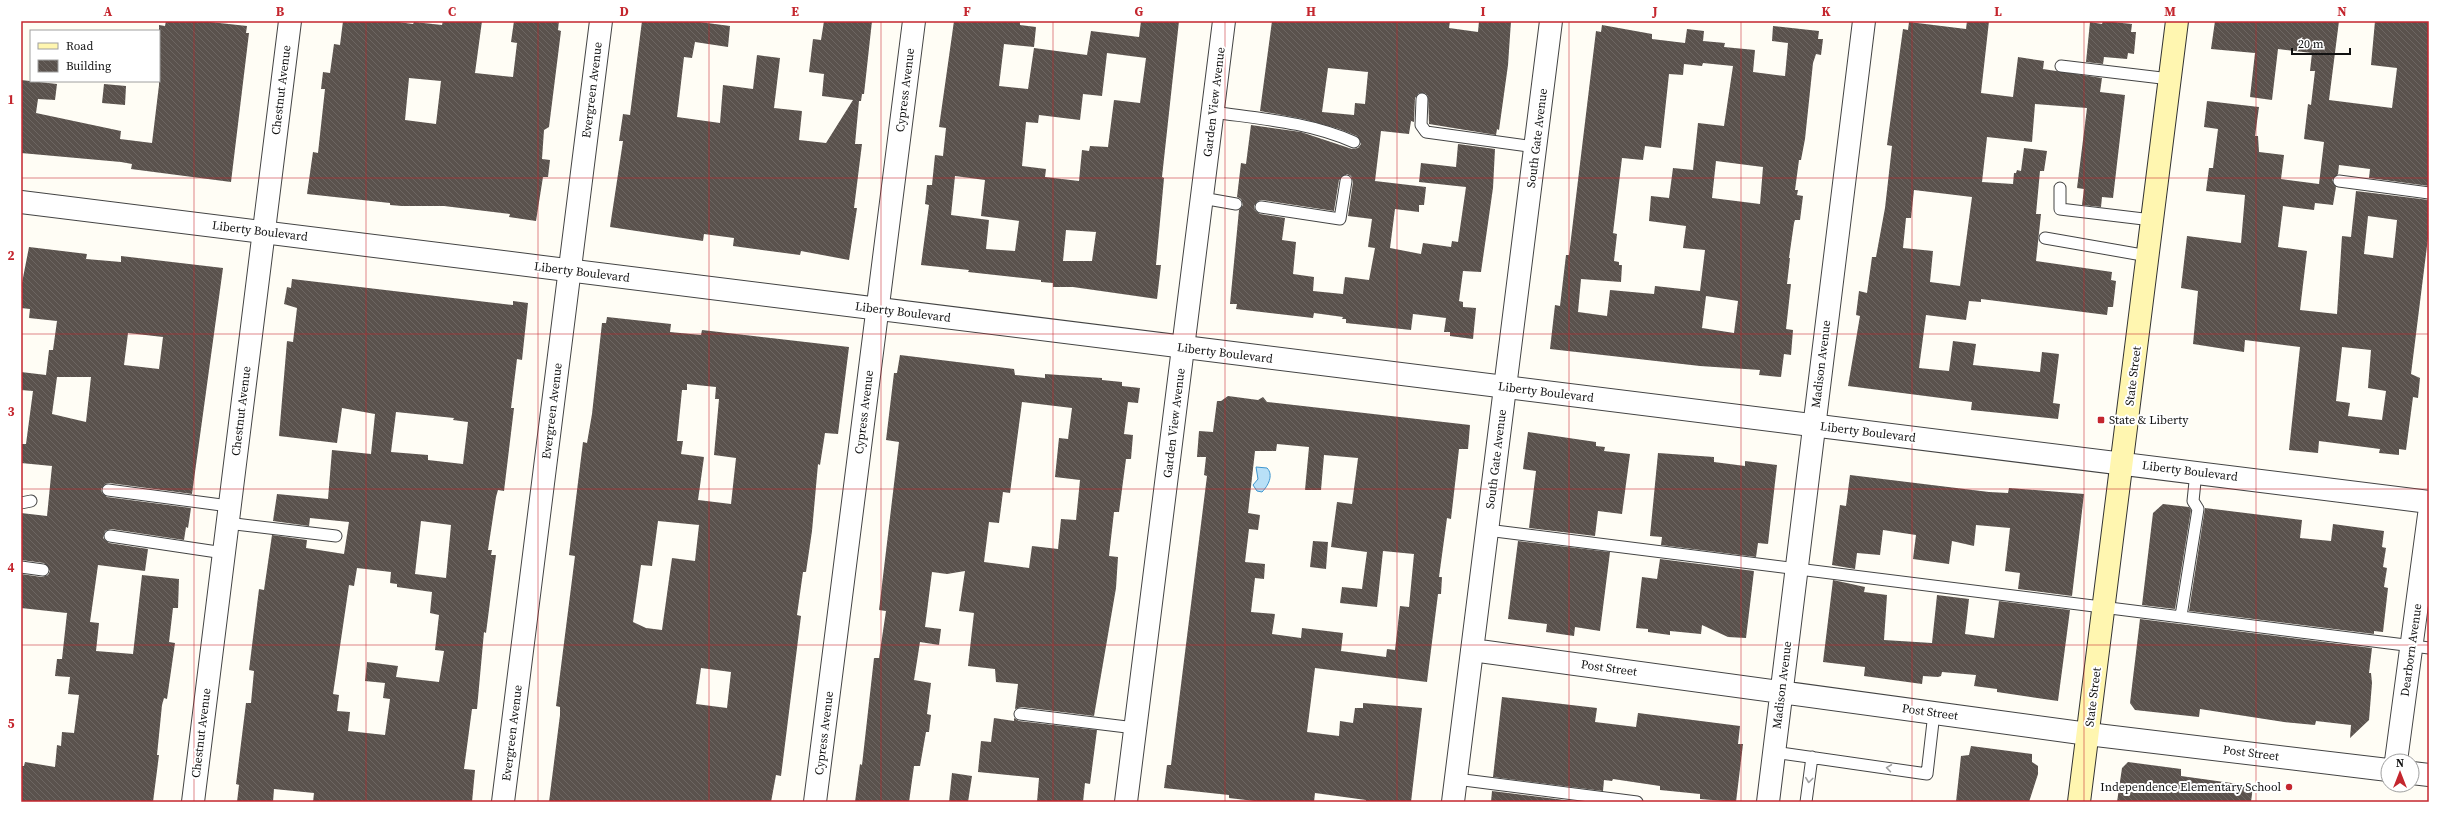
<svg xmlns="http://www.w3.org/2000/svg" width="2450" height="823" viewBox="0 0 2450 823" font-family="'Source Serif 4',serif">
<defs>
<pattern id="building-back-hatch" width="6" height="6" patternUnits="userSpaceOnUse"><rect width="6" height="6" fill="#5a524d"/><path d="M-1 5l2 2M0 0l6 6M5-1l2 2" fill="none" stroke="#6d6662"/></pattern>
</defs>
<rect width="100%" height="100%" fill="#fffdf5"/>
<path fill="#b9e0f7" stroke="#3f96cf" d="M1256,467L1267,468C1274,475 1268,486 1262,492L1257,491L1253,485L1258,479Z"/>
<path fill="url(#building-back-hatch)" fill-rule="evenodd" d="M166,21H201L247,26L246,33H249L231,182L131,169L132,164L121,162L21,153V80L57,84L55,100L38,99L36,113L121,131L120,139L152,143L159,85V25L165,26Z
M343,21H391L413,24L414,22L442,25L443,21H482L475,73L513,77L517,43L511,42L514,21H559L558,30L561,31L549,127L544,130L542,159L550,160L548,177H543L536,221L509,217L510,214L444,206H402L390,205V203L307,194L313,152L318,153L325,89H321L323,72L330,73L334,44L340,45ZM409,78L441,81L436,124L405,120Z
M642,21H692L730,26L728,47L695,42L692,58L684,57L677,117L720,123L723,85L753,89L757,55L780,58L774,108L802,111L799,140L826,143L853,100L822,96L824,74L809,72L813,39L821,40L824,21H872L864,94H862L861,101H859L855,144H862L854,208H857L849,260L801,251L800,255L733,246L734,238L704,234L703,241L610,227L623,141H619L623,114L630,115Z
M954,21H1020V25L1036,27L1034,47L1004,44L999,86L1028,89L1034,48L1087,55L1091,31L1139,37L1141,21H1179L1162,177L1164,178L1156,265H1161L1157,299L1073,287H1053V283L1041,282V280L968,272L969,270L921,265L929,205L925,204L927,185H932L935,155L943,156L946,128L939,127ZM1107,53L1146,58L1140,103L1114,100L1108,147L1090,146L1089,151L1082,150L1079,181L1045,177L1046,169L1022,166L1026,122L1038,123L1039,115L1080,120L1083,94L1102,96ZM955,176L985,180L981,216L1019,221L1015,251L986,249L989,220L951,215ZM1066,230L1096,232L1092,261H1063Z
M1272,21H1450L1449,28L1478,32L1479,21H1511L1508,65L1499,130L1497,129L1496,135L1429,124L1428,96L1425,93H1419L1415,98L1414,122L1411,121L1409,134L1381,131L1375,181L1426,187L1424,205H1419V212L1395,209L1390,248L1421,254L1423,243L1451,247L1452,241L1458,242L1466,187L1419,182L1421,163L1456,167L1458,144L1495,149L1493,188L1481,272L1463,271L1459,301L1463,302V307L1476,308L1473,339L1450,336V332H1444L1446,318L1413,314L1411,330L1346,323V319H1342L1343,317L1314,313L1313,318L1236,309L1237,304H1230L1239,210L1243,205L1241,199L1237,197L1241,163L1246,164L1251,125L1301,132L1352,149L1358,148L1361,144L1357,136L1339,129L1303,119L1260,111ZM1328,68L1368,72L1365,104L1355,103L1354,115L1322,112ZM1347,174L1351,176L1353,182L1348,216L1372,219L1368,247L1375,248L1369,280L1345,277L1343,294L1313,291L1314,277L1293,274L1296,242L1282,240L1285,218L1260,214L1255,210L1254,206L1258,201L1262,200L1334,211L1339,180Z
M1967,21H1989L1981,93L2013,97L2018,57L2044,61L2043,69L2102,78L2100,92L2125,95L2113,198L2102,197L2101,207L2082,205L2084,189L2077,188L2087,108L2035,104L2032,142L1987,137L1982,182L2013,184L2014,173H2016L2017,170L2021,171L2024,148L2047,151L2044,171H2040L2036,214H2041L2036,261L2112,272L2111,280L2116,281L2113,307H2108L2107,315L1981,299V302L1969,301L1966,320L1926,315L1919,368L1949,371L1953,341L1976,344L1973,365L2040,372L2042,352L2059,354L2053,403L2060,404L2058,419L1971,410L1972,402L1848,386L1860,316L1856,315L1859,291L1867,293L1872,257H1876L1885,208L1892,146L1887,145L1903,29L1908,30L1909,22L1966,29ZM1914,190L1972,197L1960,286L1930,282L1933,251L1903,248L1906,218H1911Z
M2103,21L2132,24L2131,32H2136L2134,54L2128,53L2127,59L2104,57L2103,64L2086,62L2090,22L2102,24Z
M2215,21H2339L2329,100L2392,108L2397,68L2371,65L2375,21L2429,22V186L2369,178L2370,169L2339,165L2338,174L2332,180L2336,187L2333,205L2315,203L2314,210L2283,206L2278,247L2307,251L2300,310L2337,314L2342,236L2351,237L2356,191L2429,200V230L2411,374L2420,378L2418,398L2413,397L2406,450L2399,449V455L2379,453L2380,449L2319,441L2318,453L2289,450L2300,347L2245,340L2244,352L2193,344L2198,291L2181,288L2187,236L2241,243L2245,195L2206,191L2209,168H2213L2218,129L2204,127L2207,101L2259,107L2255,136H2258L2259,152L2284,155L2281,179L2319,184L2324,142L2304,139L2308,104L2311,105L2315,71H2310L2312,53L2278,49L2272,100L2250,97L2255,53L2211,49ZM2368,216L2397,220L2393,258L2364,254ZM2342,347L2371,350L2368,388L2386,391L2382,420L2348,416L2350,403L2336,401Z
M1602,25L1652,34V39L1685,43L1687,29L1704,31L1703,41L1725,43L1724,47L1755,50L1753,72L1785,76L1788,43L1772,41L1773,26L1819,31L1818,39H1823L1821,55L1816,54L1813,63L1805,139L1801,160H1799L1795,190H1798L1797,195L1803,196L1800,220H1795L1794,223L1789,258H1790L1787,284H1791L1786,329L1793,330L1791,355L1784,354L1781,377L1759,375L1760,370L1700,366L1550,349L1555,305L1560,306L1566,255H1569L1596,31L1601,32ZM1703,63L1733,66L1724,126L1698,123L1693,170L1673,168L1669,198L1651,196L1649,221L1686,226L1683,248L1705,250L1700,291L1655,286L1654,294L1610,290L1607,316L1578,312L1581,279L1621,282L1622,265H1619V262L1614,261L1617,234L1613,233L1622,158L1643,160L1645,146L1661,148L1669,74L1683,75L1684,64L1702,66ZM1716,161L1763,167L1760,204L1712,198ZM1706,296L1738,301L1734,333L1702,328Z
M104,84L126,86L125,105L102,103Z
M29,247L87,254L86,259L121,262V256L223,268L192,494L109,483L105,484L101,489L102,493L107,497L191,508L188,528L186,527L184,540L111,529L105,531L103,538L109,543L148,549L145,571L98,565L90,622L99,623L96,651L133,654L142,575L179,579L178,608H173L169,642L175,643L167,699L164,698L162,705L157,755H159L153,802H21V766H24L25,762L55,767L57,745L61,746L62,732L74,733L79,695L68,694L70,677L55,676L57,659H62L67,613L21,608V574L42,577L48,575L50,571L44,563L21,560V513L47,516L52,466L21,463V444H26L33,391L21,390V372L46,375L49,350H53L57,321L29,318L30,309L21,308V288ZM128,333L163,337L159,369L124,365ZM57,377H91L86,422L52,414Z
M292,279L513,305V301L528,303L522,360L517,359L511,408H514L504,491L498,490L496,497L488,550H492L491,555H496L486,633L484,632L477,709H472L464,769L475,770L472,802H313L314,793L274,789L273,802H237L239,785L236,784L246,703H251L254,671L249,670L259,589L264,590L272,535L307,540L306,548L344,554L349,522L310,518L309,526L273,521L277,494L328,499L332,450L371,454L375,414L342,408L337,443L279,436L287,341L293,342L297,308L284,304L287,287L291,288ZM396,412L454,418L453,420L468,422L463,464L428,460V455L391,452ZM421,521L451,525L446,578L415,574ZM357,568L391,572L390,583L397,584V587L432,592L430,613L439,615L435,650L444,651L439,682L396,677L398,666L367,662L365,681L385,683L383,698L390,699L385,735L348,731L350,712L337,711L339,695L333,694L349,585L354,586Z
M607,317L671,324L670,332L701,335L702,330L849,347L838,434L825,433L820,465L818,464L812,531L806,572H803L797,615L801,616L781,776L776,775L771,802H549L560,715V707L556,706L575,556L569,555L583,442L587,443L592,414L602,323H606ZM687,384L716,387L715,399H719L714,455L736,458L731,504L698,500L704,457L681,454L683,441H677L682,390H687ZM658,521L699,525L695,561L672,558L662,630L646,628L633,622L641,565L652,566ZM701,668L731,672L727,708L696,704Z
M900,355L1014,369L1015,375L1045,378V374L1102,378V380L1122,382V386L1140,388L1138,403L1128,402L1124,434L1133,435L1131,459H1126L1119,512H1114L1109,556L1118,557L1116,588L1094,716L1021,707L1015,709L1018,684L996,682L995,669L968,666L974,613L959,611L965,571L947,574L932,572L925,627L941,629L939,645L920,642L914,680L931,683L927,714L931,715L929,732H926L920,766H914L909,802H855L860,764L862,765L874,658H879L886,611L879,610L899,442L886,440L894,373H897ZM1022,402L1072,408L1068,439L1059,438L1055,477L1080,480L1076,520L1061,519L1058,549L1032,546L1029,568L984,562L989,522L999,523L1003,492L1010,493Z
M1228,396L1258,400L1263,397L1267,402L1470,425L1468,449H1459L1451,519L1447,518L1439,577H1442L1441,594H1438L1427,682L1315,668L1307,732L1339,736L1340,721L1353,723L1355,708H1363V703L1422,708L1411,802H1366V800L1315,793L1314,802H1263L1229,798V795L1164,788L1167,765H1171L1207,476L1204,475L1206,457H1197L1199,431L1213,432L1217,401H1221ZM1277,444L1309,447L1305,490H1321L1324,455L1358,458L1352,504L1337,502L1331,547L1367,552L1362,589L1342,587L1340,603L1377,607L1383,551L1414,554L1409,607L1400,606L1395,650L1387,649L1386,657L1341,651L1343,633L1302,628L1301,638L1272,634L1275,614L1251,612L1255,578L1264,579L1265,564L1245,562L1249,529L1258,530L1260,515L1248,513L1255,451H1276Z
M1528,432L1596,442V446L1605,447L1604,451L1630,454L1622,514L1598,511L1595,536L1529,528L1536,471L1523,469Z
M1658,453L1714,457V462L1745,466V461L1777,465L1768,544L1758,543L1756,557L1661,545L1662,537L1650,536Z
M1850,475L1989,492L2008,493L2009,488L2084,494L2072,596L2018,589L2020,573L2005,571L2010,528L1976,525L1974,546L1952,541L1949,564L1913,559L1916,535L1883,530L1880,555L1857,553L1855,569L1832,565L1840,505L1846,506Z
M2163,504L2189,507L2191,510L2175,609L2142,605L2153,513Z
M2205,508L2302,520L2300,538L2331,541L2333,524L2384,531L2382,547L2386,548L2383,567L2387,568L2384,587L2388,588L2383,632L2374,631V634L2189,611Z
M1313,541L1328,542L1326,569L1310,567Z
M1518,541L1610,552L1600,631L1575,627L1574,636L1546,632L1547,624L1508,619Z
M1660,559L1754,571L1746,638L1728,637L1702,625L1701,634L1670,631V635L1648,632V629L1636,628L1642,577L1657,579Z
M1833,580L1865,587L1864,592L1887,595L1884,640L1932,643L1937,595L1969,599L1965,634L1994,638L1999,601L2070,610L2058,701L1997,692V689L1974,686L1976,675L1942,672L1941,676L1938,677L1923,676L1922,684L1864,676L1865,667L1823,662Z
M2140,619L2372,648L2369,673H2371L2372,683L2369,720L2350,738L2351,725L2316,721L2315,725L2284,722L2200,709L2199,717L2135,710L2130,703Z
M1502,697L1597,708L1595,722L1636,727L1638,713L1740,726L1738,744H1743L1736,802L1700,799V794L1660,790V786L1613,779L1612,781L1604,780L1603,791L1493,777Z
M994,718L1014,721V718L1019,721L1097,730L1090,784L1085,783L1083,802H1037L1039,778L978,772L981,741L991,742Z
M1971,746L2032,754V762L2038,766V774L2029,802H1956L1961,756L1969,755Z
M2128,762L2181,769V776L2253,786L2251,802H2117L2122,768Z
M952,773L972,776L968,802H949Z
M1492,791L1581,802H1491Z"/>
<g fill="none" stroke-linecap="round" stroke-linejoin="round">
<defs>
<path id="service" d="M2061,66L2170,79
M1422,99L1421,125L1426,132L1535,147
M1213,112C1262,119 1308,122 1354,142
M2339,181L2429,193
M2060,188V209L2152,220
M1202,198L1236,204
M1261,207L1340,219L1346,181
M2045,238L2148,256
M108,490L229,506
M21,503L31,501
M227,523L336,536
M1487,530L2429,648
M110,536L224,553
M21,567L43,570
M2181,616L2198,509L2193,501L2196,472
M1020,714L1135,728
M1774,752L1927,774L1934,713
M1456,779L1637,802
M1806,802L1812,757"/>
<path id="minor" d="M1472,650L2088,734L2388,770
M2396,761L2429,515
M2412,773L2429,775
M193,802L290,21
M503,802L601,21
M815,802L914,21
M1126,802L1224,21
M1453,802L1551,21
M1768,802L1864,21"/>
<path id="tertiary" d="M21,202L2429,502"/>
<path id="secondary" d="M2079,802L2177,21"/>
</defs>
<use href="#service" stroke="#444" stroke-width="13"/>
<use href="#minor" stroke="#444" stroke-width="24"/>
<use href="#tertiary" stroke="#444" stroke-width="24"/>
<use href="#secondary" stroke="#333" stroke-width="24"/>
<use href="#service" stroke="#fff" stroke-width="11"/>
<use href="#minor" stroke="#fff" stroke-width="22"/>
<use href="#tertiary" stroke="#fff" stroke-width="22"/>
<use href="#secondary" stroke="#fff6b0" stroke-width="22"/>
</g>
<defs><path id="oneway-chevron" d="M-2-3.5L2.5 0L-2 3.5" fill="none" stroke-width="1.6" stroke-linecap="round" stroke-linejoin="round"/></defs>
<g stroke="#a0a0a0">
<use href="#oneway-chevron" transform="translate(1889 768) rotate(-172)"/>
<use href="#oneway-chevron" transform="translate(1809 780) rotate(97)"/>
</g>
<path fill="none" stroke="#c4262e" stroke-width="1" stroke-opacity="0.55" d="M194,21V802M366,21V802M538,21V802M709,21V802M881,21V802M1053,21V802M1225,21V802M1397,21V802M1569,21V802M1741,21V802M1912,21V802M2084,21V802M2256,21V802M21,178H2429M21,334H2429M21,489H2429M21,645H2429"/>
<g fill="#c4262e" stroke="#fff" stroke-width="1.5">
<rect x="2097" y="416" width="8" height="8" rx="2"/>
<circle cx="2289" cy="787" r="4"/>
</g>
<g text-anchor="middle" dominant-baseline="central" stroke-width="4" stroke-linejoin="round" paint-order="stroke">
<g font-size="12" fill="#111" stroke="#fff">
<text transform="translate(281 90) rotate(-83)">Chestnut Avenue</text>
<text transform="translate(592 90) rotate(-83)">Evergreen Avenue</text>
<text transform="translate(905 90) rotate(-83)">Cypress Avenue</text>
<text transform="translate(1214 102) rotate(-83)">Garden View Avenue</text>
<text transform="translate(1537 138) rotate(-83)">South Gate Avenue</text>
<text transform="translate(260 231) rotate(7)">Liberty Boulevard</text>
<text transform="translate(582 272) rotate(7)">Liberty Boulevard</text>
<text transform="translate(903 312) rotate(7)">Liberty Boulevard</text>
<text transform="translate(1225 353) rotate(7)">Liberty Boulevard</text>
<text transform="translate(1821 364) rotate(-83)">Madison Avenue</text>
<text transform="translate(2133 376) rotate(-83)">State Street</text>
<text transform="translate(1546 392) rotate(7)">Liberty Boulevard</text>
<text transform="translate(241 411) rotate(-83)">Chestnut Avenue</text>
<text transform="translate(552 411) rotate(-83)">Evergreen Avenue</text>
<text transform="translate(864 412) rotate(-83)">Cypress Avenue</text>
<text transform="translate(1174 423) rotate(-83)">Garden View Avenue</text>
<text transform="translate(1868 432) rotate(7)">Liberty Boulevard</text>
<text transform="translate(1496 459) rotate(-83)">South Gate Avenue</text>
<text transform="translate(2190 471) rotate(7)">Liberty Boulevard</text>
<text transform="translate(2411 650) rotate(-82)">Dearborn Avenue</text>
<text transform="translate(1609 668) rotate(8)">Post Street</text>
<text transform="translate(1782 685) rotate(-83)">Madison Avenue</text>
<text transform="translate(2093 697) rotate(-83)">State Street</text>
<text transform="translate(1930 712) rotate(8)">Post Street</text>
<text transform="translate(201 733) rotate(-83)">Chestnut Avenue</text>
<text transform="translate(512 733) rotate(-83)">Evergreen Avenue</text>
<text transform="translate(824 733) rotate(-83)">Cypress Avenue</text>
<text transform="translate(2251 753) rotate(7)">Post Street</text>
</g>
<g font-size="12" fill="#111" stroke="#fff" text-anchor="start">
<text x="2109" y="420">State &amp; Liberty</text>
<text x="2281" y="787" text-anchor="end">Independence Elementary School</text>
</g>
</g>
<rect width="2450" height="823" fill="none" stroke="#ffffff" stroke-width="44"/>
<rect x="30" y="30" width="130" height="52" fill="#ffffff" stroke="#a0a0a0"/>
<rect x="38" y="43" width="20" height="6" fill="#fff6b0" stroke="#a0a0a0"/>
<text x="66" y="50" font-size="12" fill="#111111">Road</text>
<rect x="38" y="60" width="20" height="12" fill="url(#building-back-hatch)" stroke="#a0a0a0"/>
<text x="66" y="70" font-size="12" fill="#111111">Building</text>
<g transform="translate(2400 773)"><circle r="19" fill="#ffffff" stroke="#a0a0a0"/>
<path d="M0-3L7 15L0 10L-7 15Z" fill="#c4262e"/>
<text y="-6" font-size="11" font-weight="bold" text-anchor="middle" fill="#111111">N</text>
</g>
<path d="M2292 48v6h58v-6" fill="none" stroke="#111111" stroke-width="2"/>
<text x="2298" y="48" font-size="12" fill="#111111" stroke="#ffffff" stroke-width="3" paint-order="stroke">20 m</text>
<rect x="22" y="22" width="2406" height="779" fill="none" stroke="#c4262e" stroke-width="1.5"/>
<g font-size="13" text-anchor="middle" font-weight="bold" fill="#c4262e">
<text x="108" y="16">A</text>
<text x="280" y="16">B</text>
<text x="452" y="16">C</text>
<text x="624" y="16">D</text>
<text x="795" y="16">E</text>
<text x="967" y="16">F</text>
<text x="1139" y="16">G</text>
<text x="1311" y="16">H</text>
<text x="1483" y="16">I</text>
<text x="1655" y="16">J</text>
<text x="1826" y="16">K</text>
<text x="1998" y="16">L</text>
<text x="2170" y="16">M</text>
<text x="2342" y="16">N</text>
<text x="11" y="104">1</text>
<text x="11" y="260">2</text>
<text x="11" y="416">3</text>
<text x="11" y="572">4</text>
<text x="11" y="728">5</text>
</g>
</svg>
